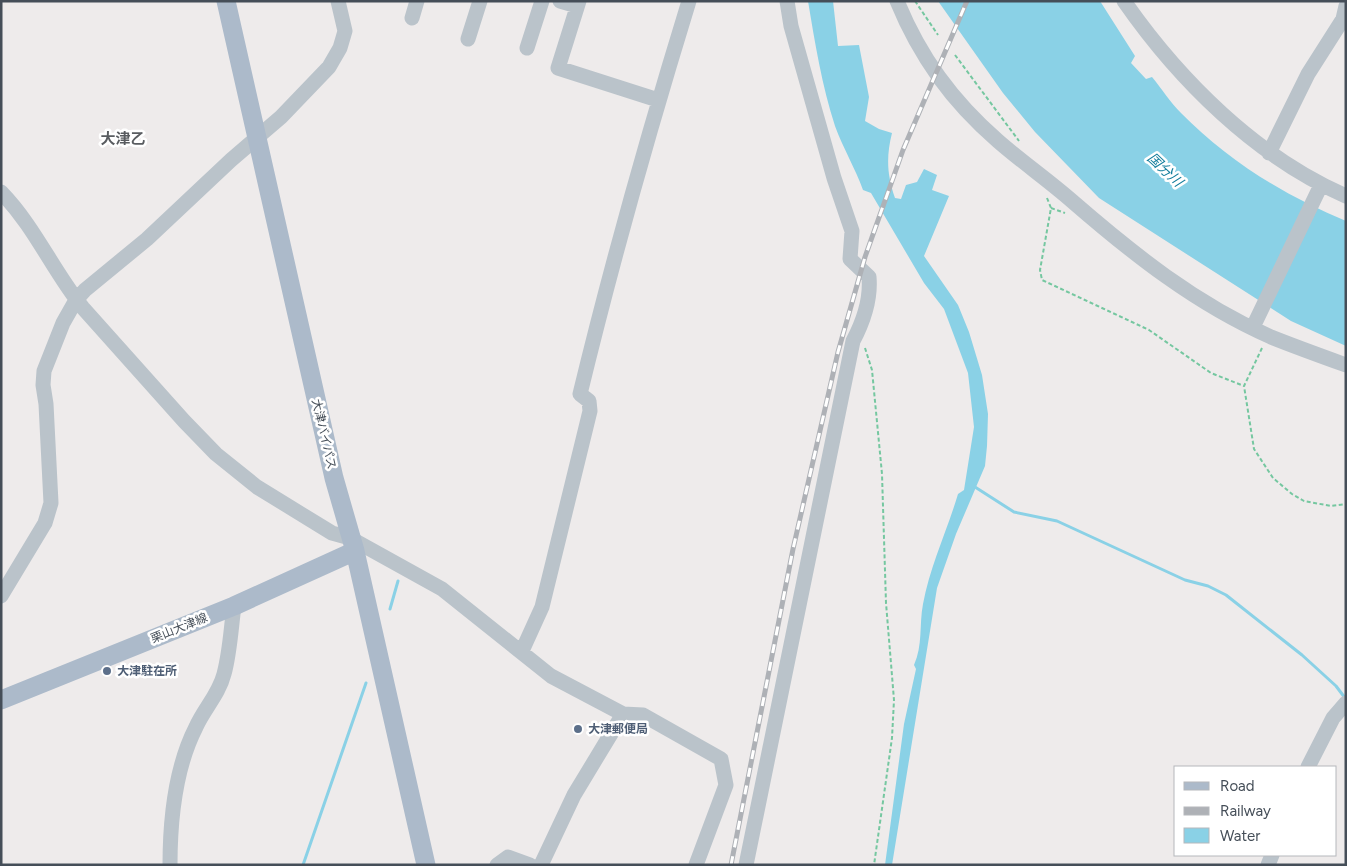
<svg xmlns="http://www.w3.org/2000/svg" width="1347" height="866" viewBox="0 0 1347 866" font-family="Figtree,'Noto Sans JP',sans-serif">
<rect width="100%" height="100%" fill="#eeebeb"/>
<path fill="#8ad1e6" d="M808,1H833L838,46L859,45L869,97L865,121L879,129L892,133C886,157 887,175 895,198L901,199L906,185L917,182L924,169L937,175L932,190L949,196L924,256L958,305L969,332L982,375L988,414L987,446L985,466L956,534L937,588L892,865H885L904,724L916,669L914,665C923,645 919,625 923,604C930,566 947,531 958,494L964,490L974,427L968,373L944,309L924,283L871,193L863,190C855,168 843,148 835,126C822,86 815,43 808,1Z
M938,1H1100L1135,56L1131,63L1146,79L1152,77C1162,89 1170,102 1181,113C1227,160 1285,196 1346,221V346L1291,321L1099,198L1035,132L1003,93Z"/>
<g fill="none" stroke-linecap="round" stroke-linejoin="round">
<path stroke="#8ad1e6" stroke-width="3" d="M975,487L1014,512L1057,521L1185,580L1208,586L1226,595L1302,655L1336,686L1345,698
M390,609L398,581
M303,865L366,683"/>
<path stroke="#75c7a0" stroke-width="2" stroke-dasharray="4 2.5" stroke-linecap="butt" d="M915,1L938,35
M955,55L1019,141
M1047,198L1051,208L1040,270L1042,280L1149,330L1211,373L1244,386
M1051,208L1065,213
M865,348L872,370L882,474L886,603L894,700L892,738L874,865
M1262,348L1244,386L1254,449L1273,478L1292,494L1304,501L1331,506L1346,504"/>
<path stroke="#bac3ca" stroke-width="15" d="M560,1L577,6
M579,1L558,68L658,100
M897,1C920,57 952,101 998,141C1022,162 1048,180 1072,201C1133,254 1196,304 1271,337C1296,347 1321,356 1346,365
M1124,1C1179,80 1256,157 1346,196
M412,18L417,1
M468,39L480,1
M527,48L542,1
M1269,153L1308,74L1343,19L1346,6
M1,192C35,227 53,271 83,308L184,421L216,454L257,487L332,533L350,538L442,589L551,676L623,714L643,715L721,759L726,785L696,865
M1253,327L1321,185
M1,596L45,523L51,503L46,404L43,385L44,371L63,323L76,300L85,290L147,239L231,160L281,117L329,67L340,48L345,31L338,1
M522,651L542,607L590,411L589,401L580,394C612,262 649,131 689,1
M1308,767L1333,718L1346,703
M170,865C170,820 175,768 196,727C204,709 219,694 224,674C230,652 231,628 234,606
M497,865L508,857L530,865
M541,865L574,795L623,714
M746,865L853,341C863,322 871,299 869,277L850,259L852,231L834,178L791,26L787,1
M1268,865L1272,855"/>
<path stroke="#acbaca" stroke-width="19" d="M226,1L334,478L355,551L426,865
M1,700L234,606L355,551"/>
<defs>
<path id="rail" d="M731,865L793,549L838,352L865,257L903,150L967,1"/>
</defs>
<use href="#rail" stroke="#aeb1b6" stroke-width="5"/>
<use href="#rail" stroke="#fff" stroke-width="3" stroke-dasharray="9" stroke-linecap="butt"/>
</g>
<g fill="#5c6f8a" stroke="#fff" stroke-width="2">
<circle cx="107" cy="671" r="5"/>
<circle cx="578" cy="729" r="5"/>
</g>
<g text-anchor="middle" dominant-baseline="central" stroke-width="5" stroke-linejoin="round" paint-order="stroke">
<g font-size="12" fill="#454e58" stroke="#fff">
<text transform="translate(324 434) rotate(77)">大津バイパス</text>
<text transform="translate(179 628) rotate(-22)">栗山大津線</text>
</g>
<g font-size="12" font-weight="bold" fill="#4e5e75" stroke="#fff" text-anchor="start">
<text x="117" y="671">大津駐在所</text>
<text x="588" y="729">大津郵便局</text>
</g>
<g font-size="14" font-style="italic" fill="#137d9c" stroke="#fff">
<text transform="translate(1165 170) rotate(43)">国分川</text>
</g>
<g font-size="15" font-weight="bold" fill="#595c60" stroke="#fff">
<text x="123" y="139">大津乙</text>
</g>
</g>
<rect width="1347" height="866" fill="none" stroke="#454e58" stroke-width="5"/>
<rect x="1174" y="766" width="162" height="90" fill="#ffffff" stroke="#b5b8bc"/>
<rect x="1184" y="782" width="25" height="8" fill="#acbaca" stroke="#b5b8bc"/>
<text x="1220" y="791" font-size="15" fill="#454e58">Road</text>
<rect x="1184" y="807" width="25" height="8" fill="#aeb1b6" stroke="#b5b8bc"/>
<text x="1220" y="816" font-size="15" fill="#454e58">Railway</text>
<rect x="1184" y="828" width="25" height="15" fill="#8ad1e6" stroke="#b5b8bc"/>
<text x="1220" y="841" font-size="15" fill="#454e58">Water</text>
</svg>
